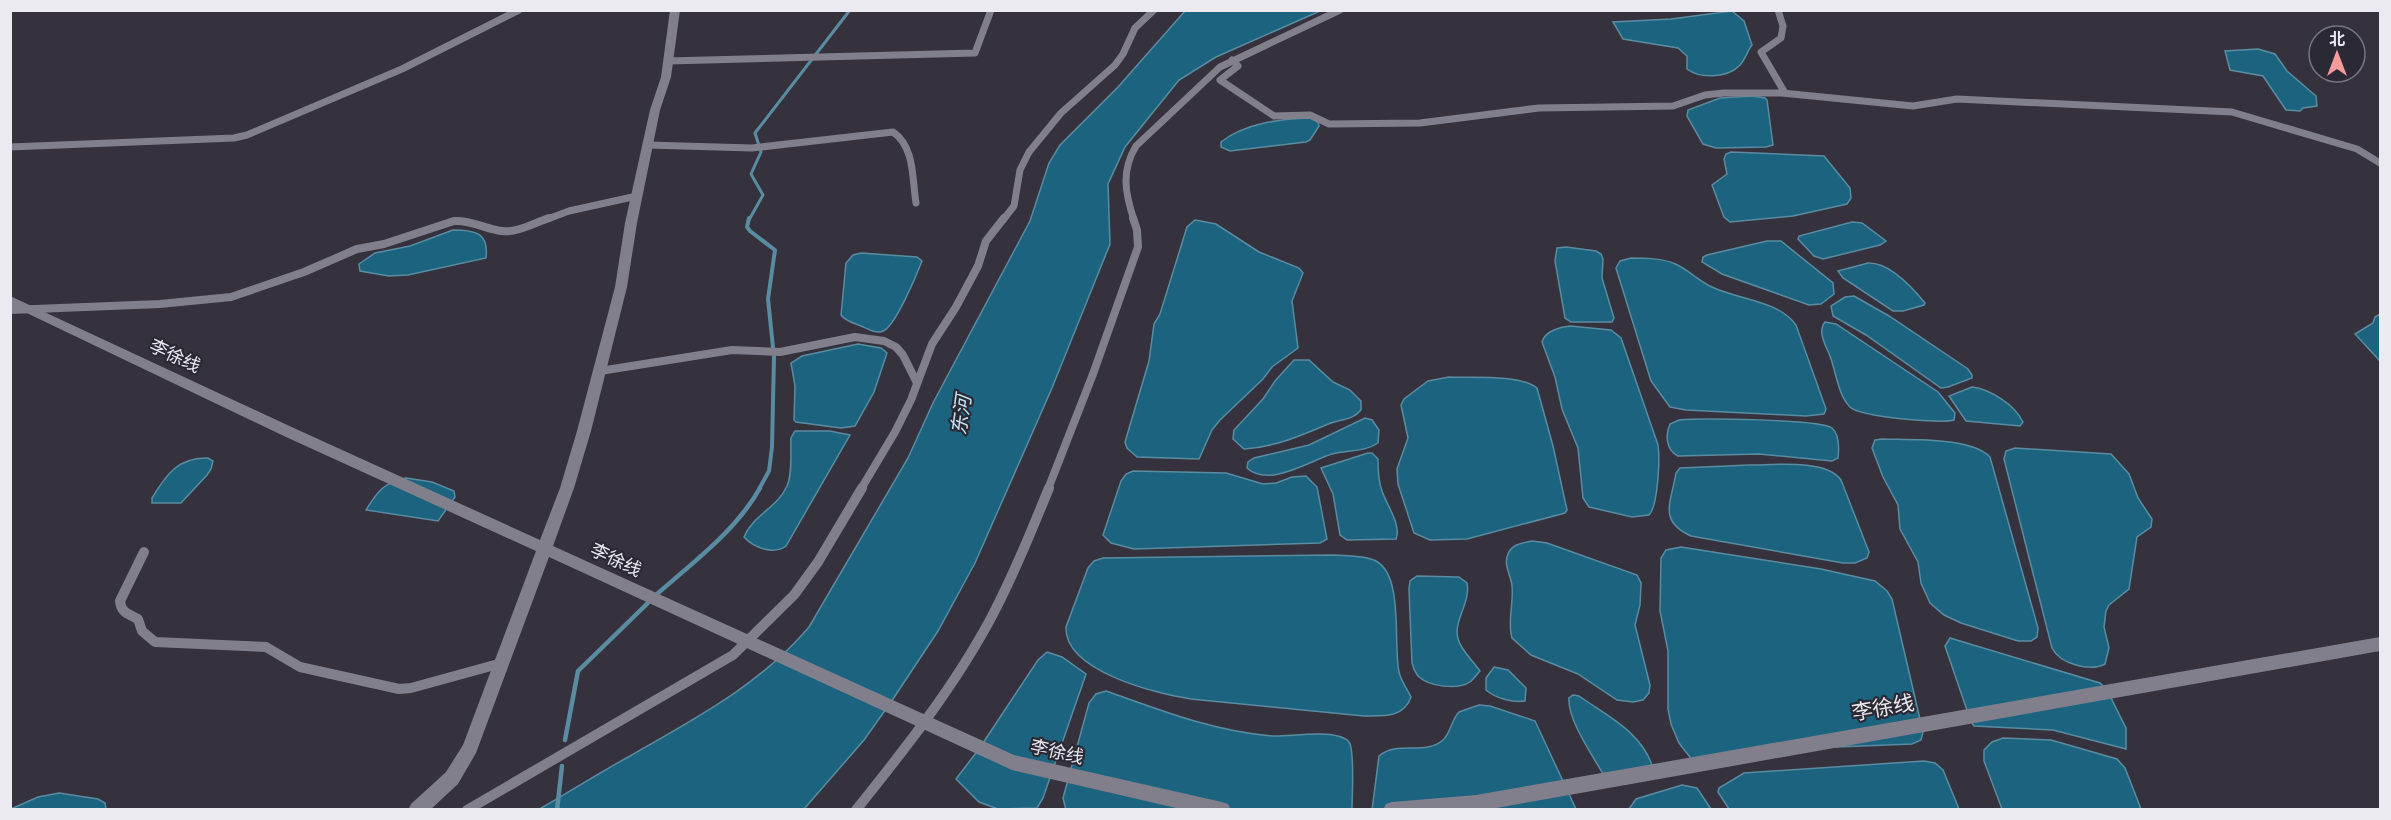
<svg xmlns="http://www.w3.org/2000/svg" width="2391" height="820" viewBox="0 0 2391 820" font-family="'DM Sans','Noto Sans SC',sans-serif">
<rect width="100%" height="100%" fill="#35323e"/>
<path fill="#1c637f" stroke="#5a8ca1" stroke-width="1.5" d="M1185,11H1320L1216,57L1179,80L1125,147L1108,184L1110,244L1052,388L975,563L938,631L891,702L864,740L804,809L538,810C569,792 599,773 630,756C694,719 760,685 809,627L908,458L933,403L1030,221L1049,163L1060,145L1118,87Z
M1732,11L1744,21L1752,45C1747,51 1745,61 1739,66C1727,78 1700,79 1687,69V56L1678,48L1623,39L1613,22L1671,19Z
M2258,49L2275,54L2287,71L2316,96L2317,106L2303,108L2300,111L2286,110L2263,76L2230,70L2225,51Z
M1752,96L1765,98L1767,100L1773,145L1766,147L1716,148L1703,144L1687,116L1688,110L1720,98Z
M1310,118L1318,122L1319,126L1310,140L1306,142L1230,151L1221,147V142C1245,123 1280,119 1310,118Z
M1731,152L1824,156L1850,188L1851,198L1847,204L1793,216L1730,222L1724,217L1712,185L1727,174L1724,159L1726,154Z
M1195,220L1216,224L1259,252L1299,268L1303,273L1292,301L1298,348L1272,367L1263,379L1220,420L1212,430L1199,459L1137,457L1127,448L1125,442L1149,361L1154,324L1160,314L1187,227Z
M1852,222L1862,223L1886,241L1880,245L1823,259L1814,256L1798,239L1799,236Z
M453,230C476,230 489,233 486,258L408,275L389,276L360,271L359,264L375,253L410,246Z
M1767,241H1781L1833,283L1834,294L1821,304L1809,305L1722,274L1702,262L1703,257L1707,255Z
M1566,247L1596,251L1601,254L1603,259L1602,278L1614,318L1612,322H1571L1565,318L1555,261L1557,248Z
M861,253L917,257L922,261C917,274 895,327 883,331C876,334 868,329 861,326C854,323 845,321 841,315L846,263L853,255Z
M1631,258C1644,258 1660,258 1673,263C1687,268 1698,281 1712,287C1739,300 1778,300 1796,325L1826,409L1824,414L1806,416L1686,410L1670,407L1651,381L1616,268L1620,261Z
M1868,263C1889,262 1912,287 1925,303L1924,305L1903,311H1893L1843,278L1838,271Z
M1854,296L1889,316L1968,369L1972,375V378L1948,387L1941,388L1866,335L1833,316L1831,306L1845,297Z
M2380,314V361L2355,334L2373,323L2375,317Z
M1825,322L1836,324L1938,392L1955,413L1954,420C1941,424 1860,417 1850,407C1838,395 1836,372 1830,356C1826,346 1817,332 1825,322Z
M1570,326L1611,330L1621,338L1658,445C1660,459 1658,506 1649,515L1632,517L1589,507L1583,498L1578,448L1562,409L1555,377L1542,342C1545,331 1560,327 1570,326Z
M858,344L881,348L887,353L874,392L855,426L841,428L796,422L794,420L795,386L791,363L802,356Z
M1294,360H1309L1333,382L1350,390L1361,401V410C1353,420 1342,419 1331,423C1302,435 1276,447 1244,449L1233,439L1234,430L1263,399L1275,381Z
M1449,377C1472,378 1519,374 1537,388L1553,446L1567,510L1565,513L1467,539L1430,540L1414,533L1398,484L1397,469L1408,438L1401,405L1404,399L1428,381Z
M1972,387C1990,389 2015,405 2023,422L2020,426L1966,421L1949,396Z
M1365,418L1372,420L1379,430L1378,443C1365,452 1348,450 1332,454C1309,461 1269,488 1247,468L1248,462L1254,458L1309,445Z
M1679,420C1699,418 1821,419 1832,428C1840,435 1839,449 1838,458L1832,461L1759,454L1678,456C1666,450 1665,435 1670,424Z
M795,431H830L850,435L786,546C774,555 754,548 744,537C752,516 778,507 787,486C793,473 790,452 791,438Z
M1882,439C1909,440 1972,437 1990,457L2038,628L2037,637L2031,641H2018L1961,623L1944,615L1930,603L1921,583L1918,562L1900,529L1898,505L1883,477L1872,448L1875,440Z
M2015,448L2111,454L2129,474L2138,498L2152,519L2151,527L2137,537L2129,589L2109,605L2106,611L2104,627L2109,648L2105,664C2090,672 2060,664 2052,648L2004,459L2006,451Z
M1368,453H1372L1378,459C1378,470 1378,478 1381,488C1385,503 1402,524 1396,539L1347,540L1340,535L1333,494L1321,468Z
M208,458L213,461L211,469L207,475L181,503H152V498C166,475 178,457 208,458Z
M1750,465C1775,465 1827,459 1841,480L1869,552L1867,558L1855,563H1843L1691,536C1658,521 1671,503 1676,473L1680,468Z
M1133,471L1226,473L1263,484L1276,483L1292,477L1306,476L1317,487L1327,539L1320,543L1134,549L1111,543L1103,535L1121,481L1126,474Z
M406,478L432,482L454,491L455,497L438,521L366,510C377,492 384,482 406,478Z
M1532,541L1547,543L1637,575L1641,583L1640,605L1635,625L1650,685L1649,693L1643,700L1633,702L1617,700L1578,674L1531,655L1512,638C1507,621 1514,603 1512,586C1511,575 1503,565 1508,554C1512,544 1522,543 1532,541Z
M1681,547L1821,569L1875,581L1887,591L1892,599L1923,732L1921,740L1912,744L1811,748L1693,761L1679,743L1671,724L1668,709V651L1660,611L1661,558L1666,550Z
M1334,555C1347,556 1364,555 1376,561C1404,576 1393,644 1399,672C1401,681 1407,689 1411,697C1404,718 1383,716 1364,716L1191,699C1157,694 1064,671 1066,627L1088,568L1094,561L1103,558Z
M1417,576L1459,577L1467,583C1471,603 1453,620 1458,639C1461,650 1473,661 1480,671C1477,674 1474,679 1470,682C1458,690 1429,687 1418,676C1415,672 1413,668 1412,663L1409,589L1410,581Z
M1950,638L2100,683L2107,690L2126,728V749L2053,730L1974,726L1971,722L1945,646Z
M1047,652L1062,657L1086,674L1043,798L1037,808L998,809L979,802L956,779L979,749L1038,660Z
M1494,667L1508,670L1526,688L1525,701C1513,703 1495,698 1486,690V678Z
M1106,691C1160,710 1215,732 1273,736C1290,737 1338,728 1349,742C1355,750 1352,797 1352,809L1066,810L1063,798L1089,703L1096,694Z
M1573,695L1579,696C1607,716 1640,731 1652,765L1606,779C1595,759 1567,720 1569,698Z
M1479,705L1490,706L1535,721L1576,809L1372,810L1379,756C1397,740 1425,756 1443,740C1451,733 1451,720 1459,712Z
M2003,738L2051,740L2117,759L2125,768L2141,809H2002L1984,761V750L1992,742Z
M1924,761L1935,763L1943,770L1959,809H1729L1718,792L1719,788L1744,773Z
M1682,785L1697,788L1711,809H1629L1636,799Z
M59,793L98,799L105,803L106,809H11L38,797Z"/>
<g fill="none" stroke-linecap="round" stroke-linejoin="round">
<path stroke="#5a8ca1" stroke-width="3" d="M749,220L763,195L751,174L761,152L755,133L850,10"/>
<path stroke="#5a8ca1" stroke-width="4" d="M749,218L747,227L750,231L775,250L768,299L774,357L772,447L769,471L759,489"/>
<path stroke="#5a8ca1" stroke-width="4.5" d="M656,595C692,563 736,531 760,488
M565,740L578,671L651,600
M557,810L562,766"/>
<path stroke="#827f8c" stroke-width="7" d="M1778,10L1783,26L1781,38L1761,52L1785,93
M1232,60L1238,66L1220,80L1274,116L1310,115L1329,124L1420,123L1539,108L1673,106L1705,95L1724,93H1782L1913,106L1957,99L2232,112L2357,149L2380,163
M668,61L975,53L991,10
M648,145L752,148L893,132C915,147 912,179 916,203
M10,147L234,138L247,135L402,69L519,10
M545,220L569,211L637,196
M1003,220L1014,206L1020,170L1029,152L1061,113L1115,65L1123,54L1135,28L1154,10
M1134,220C1125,193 1121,171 1136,146L1220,67L1340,10"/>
<path stroke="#827f8c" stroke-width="8" d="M10,310L160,304L231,297L304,272L357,249L384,244L454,221C472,220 485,229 502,231C517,233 534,223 549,218
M600,371L732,350L780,352L855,337L884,341L896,347L903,355L917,383
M861,489L895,432L911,400L932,344L956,307L978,266L986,241L1004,218
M1048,489L1093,374L1138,247L1137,230L1133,218"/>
<path stroke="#827f8c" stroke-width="10" d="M144,552L120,601C121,613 129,614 138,619L142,631L155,642L266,647L300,667L399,689L411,688L502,663
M467,810L733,655L794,595L818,562L862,488
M856,810C905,749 954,687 991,618C1013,576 1031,532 1049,488"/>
<path fill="#827f8c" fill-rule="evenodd" d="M670,10H680L671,77L660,110L637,223L627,287L591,431L574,488L553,546L1014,755L1222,802L1228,804L1231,810H1185L1012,770L549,557L476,753L458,784L430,810H408L411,804L446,772L463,745L536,551L286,437L10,305V296L296,429L540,540L560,488L577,431L615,287L625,223L650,110L661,77Z
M2380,637V651L1485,810H1383L1386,804L1392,802L1476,795Z"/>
</g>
<g text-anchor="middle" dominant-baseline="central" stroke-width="4.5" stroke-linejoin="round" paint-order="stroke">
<g font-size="18" fill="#ebeaf1" stroke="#2b2933">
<text transform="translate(175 356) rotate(25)">李徐线</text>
<text transform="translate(616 560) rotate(25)">李徐线</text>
<text transform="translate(1057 752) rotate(13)">李徐线</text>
</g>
<g font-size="20" font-style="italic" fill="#c0e4f6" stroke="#2b2933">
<text transform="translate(961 415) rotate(-82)">东河</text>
</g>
<g font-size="21" fill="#ebeaf1" stroke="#2b2933">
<text transform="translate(1883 708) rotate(-10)">李徐线</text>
</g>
</g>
<rect width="2391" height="820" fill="none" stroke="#ebeaf1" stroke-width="24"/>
<g transform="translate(2337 54)"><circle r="28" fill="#2b2933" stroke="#78767f" stroke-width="1.5"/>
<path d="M0-4.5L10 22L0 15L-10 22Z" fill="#f59b9b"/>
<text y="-9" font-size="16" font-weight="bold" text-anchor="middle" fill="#ebeaf1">北</text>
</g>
</svg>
